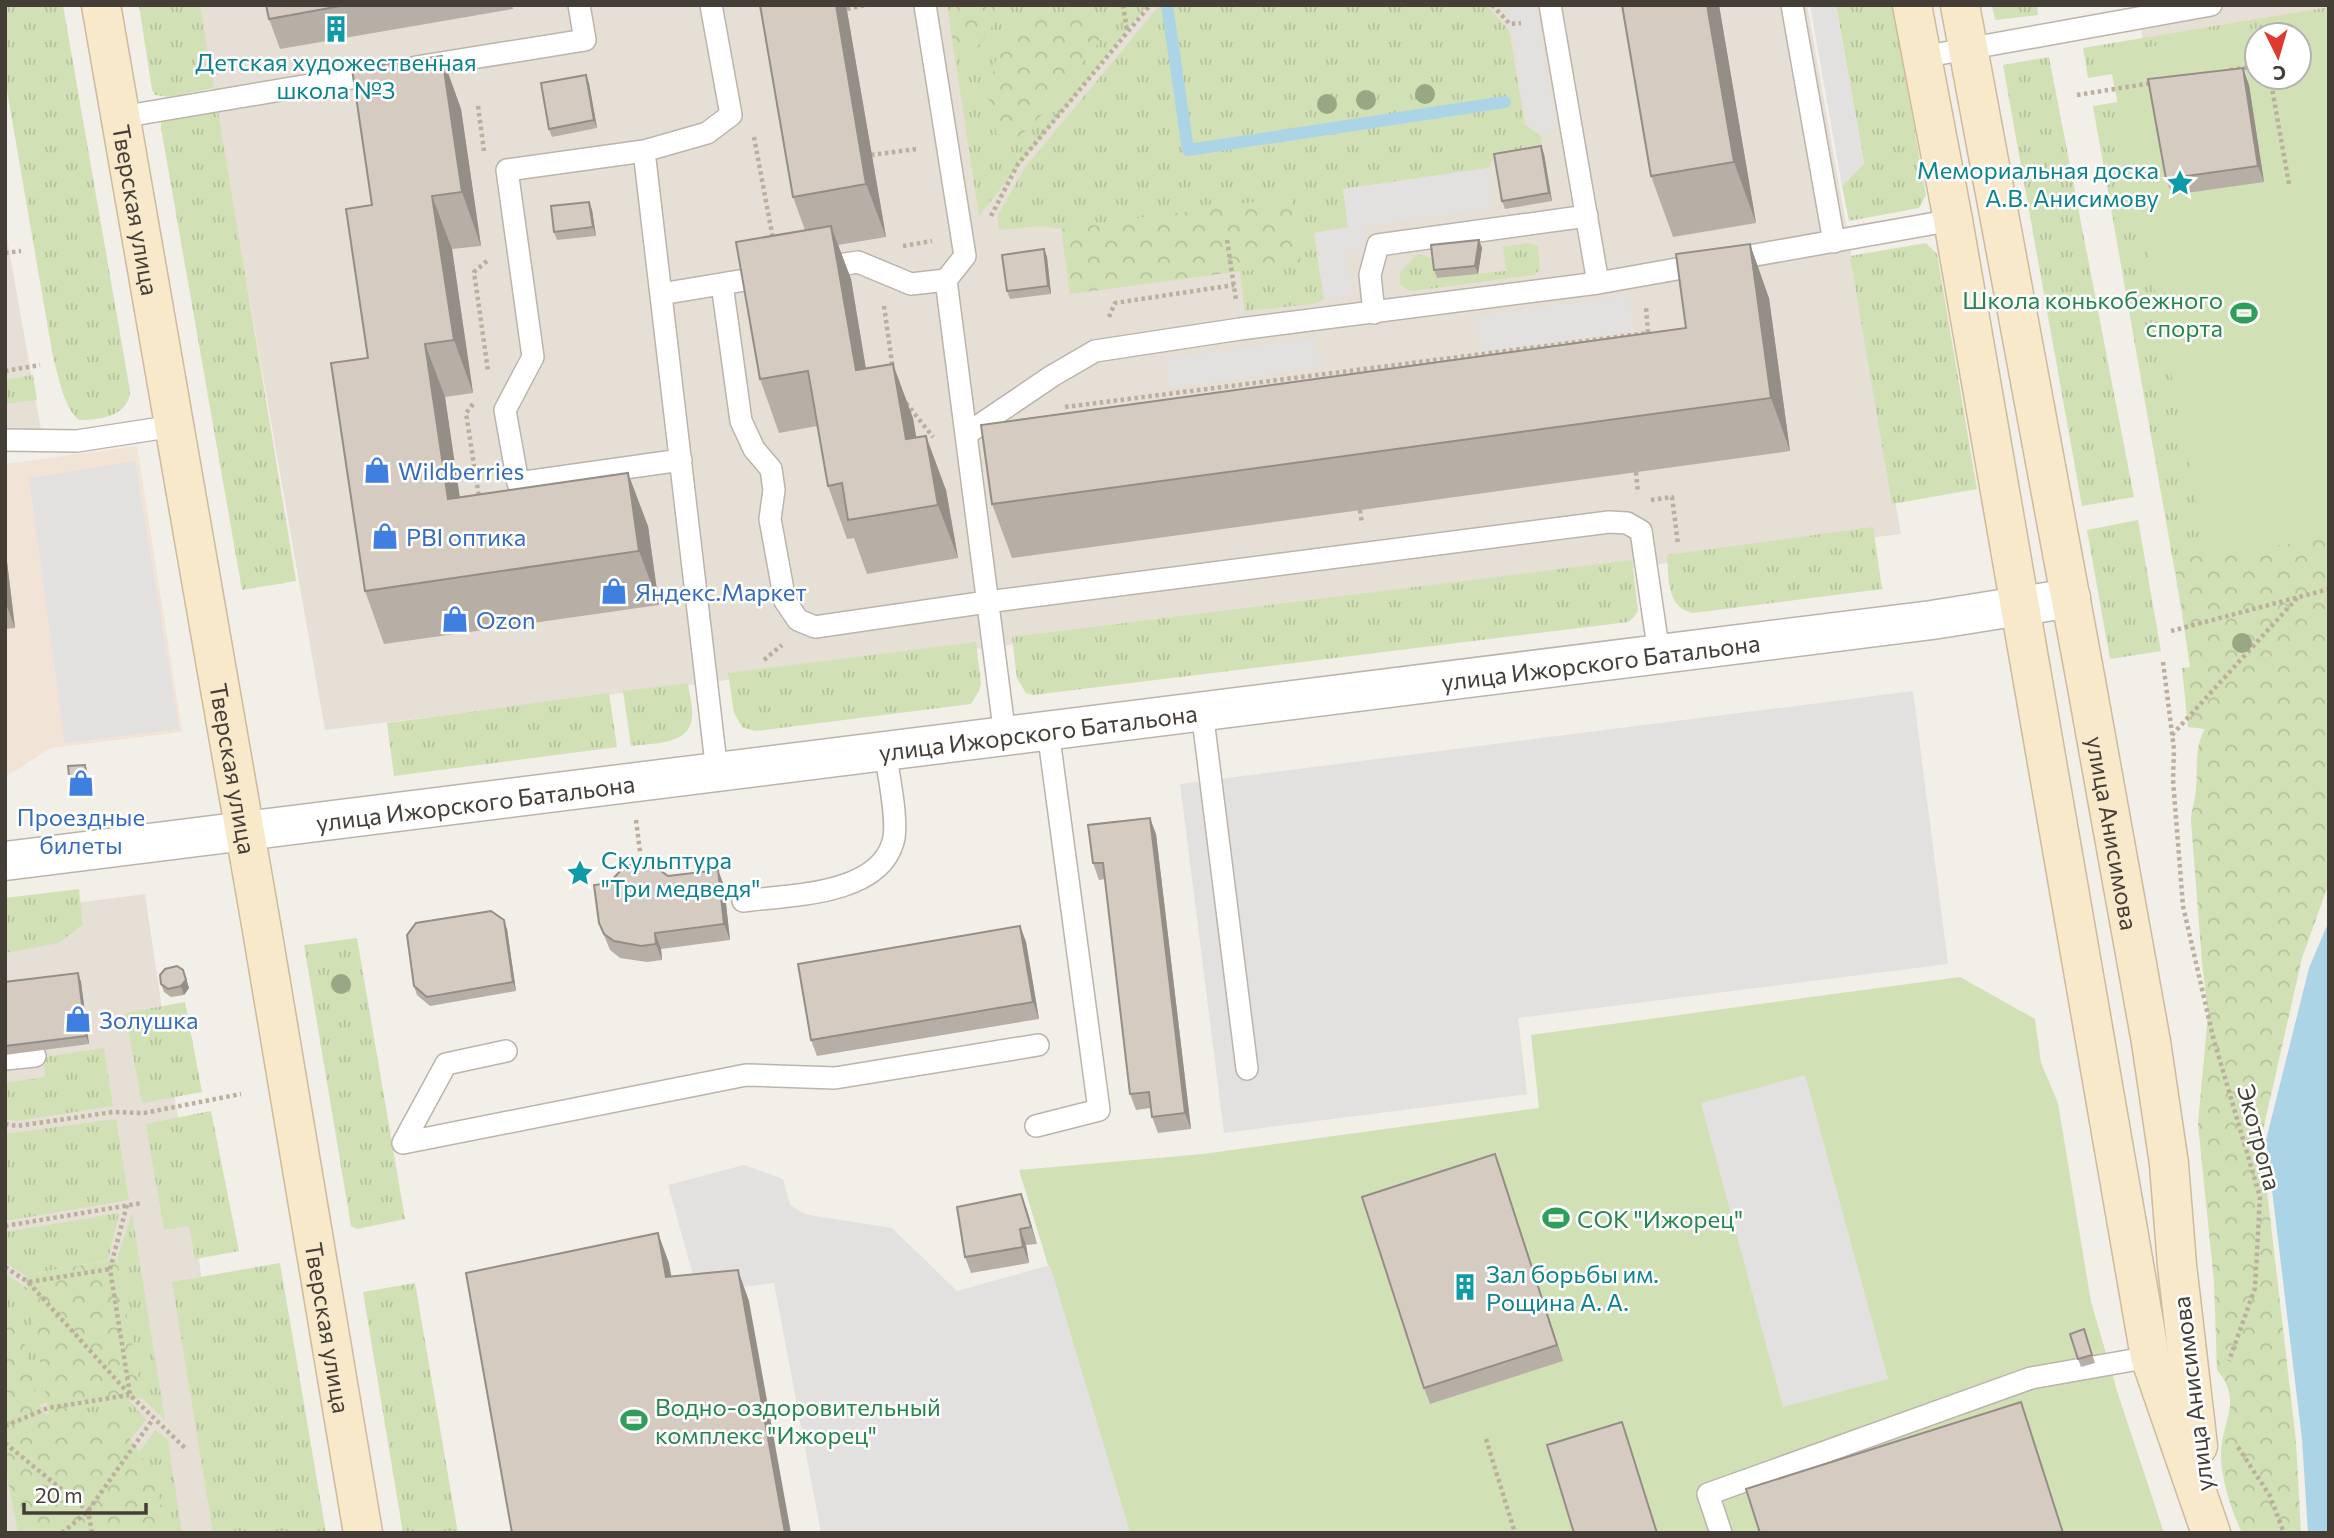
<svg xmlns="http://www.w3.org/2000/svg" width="2334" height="1538" viewBox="0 0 2334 1538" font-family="Commissioner,sans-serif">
<defs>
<pattern id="grass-tufts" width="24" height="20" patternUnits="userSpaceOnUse" patternTransform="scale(1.75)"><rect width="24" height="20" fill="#d1e1b5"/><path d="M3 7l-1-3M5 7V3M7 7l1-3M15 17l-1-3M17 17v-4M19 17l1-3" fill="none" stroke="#b5c29c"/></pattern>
<pattern id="forest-crowns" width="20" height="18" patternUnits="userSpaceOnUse" patternTransform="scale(1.75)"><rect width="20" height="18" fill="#d1e1b5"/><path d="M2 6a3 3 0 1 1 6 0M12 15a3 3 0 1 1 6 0" fill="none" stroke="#b5c29c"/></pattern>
</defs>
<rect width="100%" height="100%" fill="#f2eee8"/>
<path fill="#e5dfd6" d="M198,5H1807L1901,534L325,730Z
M2137,5H2329V31L2316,18L2144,48Z
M5,227L44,447L5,453Z
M145,894L239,1533H5V912Z"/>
<path fill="#f1e3d5" d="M137,446L182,732L51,748L5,777V464Z"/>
<path fill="url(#grass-tufts)" d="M5,5H63L130,391C129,416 100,420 79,420C64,409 58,374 53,357L5,79Z
M139,5H200L214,88L170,97L155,95L152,90Z
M947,5H1147L979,216Z
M1160,5H1486L1509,30L1525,125L1542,137L1541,149L1495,156L1488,168L1343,189L1348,228L1314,233L1324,299L1313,304L1245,311L1240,271L1301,263L1291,197L1061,229L1041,226L999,230L998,215L1026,166Z
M1836,5H1893L1926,195L1919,208L1849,221L1842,186L1864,163Z
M1992,5H2037L2038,15L1995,20Z
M2329,7V38L2257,35V50L2088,78L2083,48Z
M2049,57L2134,497L2082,506L2003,65Z
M2154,96L2329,509V578L2183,618L2093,106Z
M218,111L296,581L242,590L161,128V122L167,118Z
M1527,243L1538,246L1540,270L1533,275L1413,291L1406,289L1400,284V272L1418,254L1432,258L1437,278L1506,271L1503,247Z
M1926,243L1937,254L1977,489L1892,504L1850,256Z
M33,375L37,400L5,404V380Z
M2138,520L2161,651L2110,659L2087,530Z
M1873,527L1882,589L1693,613C1666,608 1669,578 1667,555Z
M1632,560L1638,610L1634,617L1628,622L1033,695L1026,693L1017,678L1012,637Z
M976,642L981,684L979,691L971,704L755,731L742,727L734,713L728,673Z
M688,683C689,693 693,706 692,717C690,746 651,743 631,746L623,691Z
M609,693L617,747L394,776L387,723Z
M79,889L83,924L59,943L5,953V898Z
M357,938L405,1219L357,1229L351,1226L304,945Z
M185,1002L202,1092L142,1103L125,1013Z
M104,1048L113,1106L17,1121L5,1119V1083L45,1077L44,1057Z
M211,1111L239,1251L195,1259L189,1226L164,1230L146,1124Z
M116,1119L129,1200L5,1221V1134Z
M119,1213L108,1260L25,1275L5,1262V1232Z
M132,1214L165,1420L142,1398L117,1259Z
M280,1263L326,1533H213L172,1282Z
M5,1274L27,1288L47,1402L5,1420Z
M415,1283L458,1533H403L363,1292Z
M129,1400L146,1420L92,1486L5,1432L49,1414Z
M155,1430L168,1440L182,1533H99L105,1500Z"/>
<path fill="url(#forest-crowns)" d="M948,5H1006C996,16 986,41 976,47C970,51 961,53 954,55Z
M1076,10L1097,16L1105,25L1095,49L1066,80L1047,110L1019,137L996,134L994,113L988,98L998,50L1008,34L1024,24L1056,13Z
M1292,197L1301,263L1070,294L1061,229Z
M2329,538V883L2302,958L2261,1139L2296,1441L2301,1533H2242C2232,1512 2222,1482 2221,1459C2219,1424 2245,1403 2217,1370L2214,1282L2198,1124L2208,1014L2202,962L2191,821C2191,810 2196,799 2196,788C2198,768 2194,747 2205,729L2188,727L2182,668L2190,667L2174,559Z
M117,1259L142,1398L49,1414L25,1275Z
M5,1321L22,1331L36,1397L49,1423L112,1413L154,1474L168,1533H18L5,1465Z"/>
<path fill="#d1e1b5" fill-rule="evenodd" d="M2316,18L2319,32L2329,31V538L2207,555L2108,54ZM2257,35H2299V77H2257Z
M1960,977L2035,1019L2041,1063L2058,1103L2091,1302L2118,1394L2164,1533H1130L1019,1170L1203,1154L1539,1108L1531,1035Z"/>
<path fill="#e3e1df" d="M1508,5H1535L1556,132L1542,134L1527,123Z
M1810,5H1836L1864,163L1842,186Z
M1488,168L1494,207L1363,226L1366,248L1346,251L1352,295L1324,299L1314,233L1348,227L1343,189Z
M1627,296L1633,331L1481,352L1476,317Z
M1315,339L1319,367L1169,387L1165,359Z
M135,461L179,729L65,743L29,478Z
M1913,691L1948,964L1518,1018L1527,1094L1224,1133L1180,784Z
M1805,1075L1888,1379L1783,1407L1701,1103Z
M744,1165L783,1179L790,1205L801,1212L809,1215L892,1228L957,1291L1050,1265L1130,1533H821L774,1283L698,1293L668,1185Z"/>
<path fill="#abd4e7" d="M2329,921V1533H2308L2302,1439L2266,1140L2309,968Z"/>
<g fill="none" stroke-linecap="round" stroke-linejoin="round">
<path stroke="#abd4e7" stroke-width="12" d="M1167,5L1188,150L1505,102"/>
<defs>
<path id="service" d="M711,5L731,115L707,133L644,151L717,772
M925,5L965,256L946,280L1005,736
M1550,5L1598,283
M1792,5L1834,242
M1922,57L2211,5
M416,67L585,40L579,5
M121,117L381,73
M644,151L507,170L533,357L505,410L518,483L681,460
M818,268L858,262L911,284L946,280
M722,284L741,421L754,449L771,469L774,490L770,519L785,601L798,620L815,627L987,602L1609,522L1627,523L1641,531L1659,654
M661,294L769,276
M1374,313L1370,275L1378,245L1587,216
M968,433L1052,376L1095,351L1240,329L1598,283L1953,220
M5,440L77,441L174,426
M1202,711L1247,1069
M743,901C788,895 878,896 893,842C899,822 888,773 885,751
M5,1059L35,1056
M1036,1126L1099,1110L1048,731
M403,1143L746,1075L835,1078L1038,1045
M403,1143L446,1064L506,1051
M1721,1533L1708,1494L2031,1378L2150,1357"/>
<g id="minor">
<path id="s1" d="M5,861L1932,620L2071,598"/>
</g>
<g id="secondary">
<path id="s2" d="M101,5L262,930L363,1533"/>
<path d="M1912,5L1953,220L2150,1357L2211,1533"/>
<path id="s3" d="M1960,5L2085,676L2151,1042L2169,1164L2177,1265L2198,1446"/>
</g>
</defs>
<use href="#service" stroke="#bcb4ab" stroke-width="24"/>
<use href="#minor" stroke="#bcb4ab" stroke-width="41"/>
<use href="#secondary" stroke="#ccbb9c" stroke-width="41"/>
<path stroke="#bcaf9e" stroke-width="4.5" stroke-dasharray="3.5 3.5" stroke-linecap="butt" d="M1123,5L1127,31
M1492,5L1510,24L1521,23
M847,9L865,5
M2230,70L2257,66
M2270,77L2289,184
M2077,95L2152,83
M478,106L484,151
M754,137L773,239
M871,155L916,149
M991,216L1018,164L1150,5
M1227,240L1236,300
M903,246L932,241
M5,253L21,251
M487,261L474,272L488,371
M884,306L893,370
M1109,317L1115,303L1234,285
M5,371L40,365
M906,403L933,437
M473,404L466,413L479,497
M1065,407L1648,333L1646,307
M1636,472L1638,493
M1651,500L1672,497L1678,544
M1360,510L1362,524
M2171,631L2329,589
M764,660L782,645
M2163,662L2174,749L2173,780L2183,906L2213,1037L2260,1197L2255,1288L2229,1361
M2172,735L2299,596
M636,820L642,867
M5,1124L17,1126L113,1112L144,1113L241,1094
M127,1205L110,1269L130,1394
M5,1226L142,1203
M5,1267L28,1282L130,1395L186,1449
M29,1282L110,1269
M5,1426L48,1408L129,1395
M1486,1439L1515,1533
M5,1443L88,1511L92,1533
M2238,1447L2270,1496L2284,1533
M62,1533L88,1511L153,1419"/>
<use href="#service" stroke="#fff" stroke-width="21"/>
<use href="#minor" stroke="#fff" stroke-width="38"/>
<use href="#secondary" stroke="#f8e9cb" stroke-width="38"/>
</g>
<g fill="#98a884">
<circle cx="1425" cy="94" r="10"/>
<circle cx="1366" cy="100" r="10"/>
<circle cx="1327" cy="104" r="10"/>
<circle cx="2242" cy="643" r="10"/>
<circle cx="341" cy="984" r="10"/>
</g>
<path fill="#b7afa6" d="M266,5H512L513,9L280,49L269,19Z
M760,5H846L886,237L838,245L851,279L866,369L913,418L916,438L946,490L958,558L867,574L854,538L847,539L828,486L817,426L779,433L760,379L805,230L793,197Z
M1622,5H1719L1756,223L1673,237L1651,176Z
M442,56L461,109L481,246L452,249L473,393L445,397L459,497L648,526L659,605L384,644L365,591L368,358L372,205Z
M589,83L597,128L552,137L549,129Z
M2249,85L2264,182L2172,195L2166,179Z
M1544,154L1552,201L1505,209L1502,201Z
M589,202L592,210L596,236L557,240L554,232Z
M1479,240L1482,248L1478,274L1437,278L1434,270Z
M1044,249L1047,257L1051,294L1010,299L1007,291Z
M1769,298L1790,451L1012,558L992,504L1686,328Z
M5,545L15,628L5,629Z
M88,773L90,791L73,793L70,785Z
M1156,834L1191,1129L1158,1133L1152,1117L1151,1108L1136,1110L1130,1094L1105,879L1099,880L1093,863Z
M718,870L724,886L730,940L661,949L662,960L647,962L620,958L610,950L599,923L609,883Z
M1020,926L1026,942L1039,1019L817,1056L811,1040Z
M507,929L516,991L430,1006L417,995L414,986Z
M78,973L81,982L89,1044L5,1055V982Z
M186,978L189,988L184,995L171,997L164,992L161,984Z
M1495,1154L1563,1361L1430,1404L1424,1388Z
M1021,1194L1037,1244L1026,1245L1029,1263L971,1273L965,1257Z
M2087,1338L2095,1363L2081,1367L2078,1359Z"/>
<path fill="#958e87" d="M836,5H846L886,237L866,184Z
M1707,5H1719L1756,223L1734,162Z
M442,56L461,109L481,246L462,192Z
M2243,68L2249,85L2264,182L2258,166Z
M586,75L589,83L597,128L594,120Z
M1541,146L1544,154L1552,201L1549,193Z
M432,196L452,249L473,393L454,340Z
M589,202L592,210L596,236L593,227Z
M831,226L851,279L875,424L856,370Z
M1479,240L1482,248L1478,274L1475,266Z
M1750,244L1769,298L1790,451L1771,398Z
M1044,249L1047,257L1051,294L1048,286Z
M425,344L445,397L468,552L448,499Z
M893,364L913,418L926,493L906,439Z
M926,436L946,490L958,558L938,505Z
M628,473L648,526L659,605L639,551Z
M5,545L15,628L5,601Z
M85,765L88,773L90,791L87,783Z
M1150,818L1156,834L1191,1129L1185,1113Z
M718,870L724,886L730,940L724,924Z
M504,920L507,929L516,991L513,982Z
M1020,926L1026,942L1039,1019L1033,1002Z
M655,933L661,949L662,960L656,944Z
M183,970L189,988L184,995L181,986Z
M78,973L81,982L89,1044L86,1036Z
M1495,1154L1501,1170L1563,1361L1557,1345Z
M1021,1194L1027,1210L1037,1244L1031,1227Z
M1020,1229L1026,1245L1029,1263L1023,1247Z
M658,1233L669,1263L677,1308L666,1277Z
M738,1270L749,1301L791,1533H785Z"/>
<path fill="#d5cbc1" stroke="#958e87" stroke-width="2" d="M266,5H346L269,19Z
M760,5H836L866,184L793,197Z
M1622,5H1707L1734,162L1651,176Z
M442,56L462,192L432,196L454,340L425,344L448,499L628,473L639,551L365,591L331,363L368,358L346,209L372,205L352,69Z
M2243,68L2258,166L2166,179L2148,79Z
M586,75L594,120L549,129L541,83Z
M1541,146L1549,193L1502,201L1494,154Z
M589,202L593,227L554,232L551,206Z
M831,226L856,370L893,364L906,439L926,436L938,505L848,520L842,483L828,486L808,371L760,379L736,242Z
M1479,240L1475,266L1434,270L1431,245Z
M1750,244L1771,398L992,504L981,425L1686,328L1676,254Z
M1044,249L1048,286L1007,291L1002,255Z
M85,765L87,783L70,785L68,766Z
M1150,818L1185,1113L1152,1117L1149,1092L1130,1094L1103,863H1093L1088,825Z
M650,863L668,876L718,870L724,924L655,933L656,944L641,946L614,941L604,934L599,923L594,885L609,883L625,866L638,864Z
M491,911L504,920L513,982L427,997L414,986L407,935L416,923Z
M1020,926L1033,1002L811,1040L798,964Z
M177,966L183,970L186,980L181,986L168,989L161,984L160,975L165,969Z
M78,973L86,1036L5,1046V982Z
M1495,1154L1557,1345L1424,1388L1362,1197Z
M1021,1194L1031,1227L1020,1229L1023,1247L965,1257L957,1207Z
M658,1233L666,1277L738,1270L785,1533H512L466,1273Z
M2084,1329L2092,1355L2078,1359L2070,1334Z
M2021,1402L2063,1533H1760L1746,1489Z
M1622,1422L1657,1533H1574L1547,1445Z"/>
<defs>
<symbol id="building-bare" viewBox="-9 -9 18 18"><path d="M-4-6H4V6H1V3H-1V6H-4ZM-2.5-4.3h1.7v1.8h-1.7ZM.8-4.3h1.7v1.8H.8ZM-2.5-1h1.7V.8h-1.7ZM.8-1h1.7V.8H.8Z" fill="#0f9aa8" stroke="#fff" stroke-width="2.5" paint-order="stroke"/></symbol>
<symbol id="sight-bare" viewBox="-9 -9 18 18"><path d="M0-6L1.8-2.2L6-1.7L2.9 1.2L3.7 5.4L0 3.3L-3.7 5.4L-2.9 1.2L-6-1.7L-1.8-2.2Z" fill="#0f9aa8" stroke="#fff" stroke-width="2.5" paint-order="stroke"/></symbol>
<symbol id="stadium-bare" viewBox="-9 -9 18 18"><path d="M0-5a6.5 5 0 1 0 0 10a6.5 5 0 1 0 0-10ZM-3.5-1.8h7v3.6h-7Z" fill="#2e9e5b" stroke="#fff" stroke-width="2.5" paint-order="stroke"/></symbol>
<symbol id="shop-bare" viewBox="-9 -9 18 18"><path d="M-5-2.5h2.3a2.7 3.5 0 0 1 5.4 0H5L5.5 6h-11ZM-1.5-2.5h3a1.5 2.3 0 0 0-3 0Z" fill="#3f7fe0" stroke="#fff" stroke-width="2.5" paint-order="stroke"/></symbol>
</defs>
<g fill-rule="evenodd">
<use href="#building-bare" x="317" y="10" width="38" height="38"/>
<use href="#sight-bare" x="2161" y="164" width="38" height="38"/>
<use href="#stadium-bare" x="2225" y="294" width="38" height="38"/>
<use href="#shop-bare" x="358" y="451" width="38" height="38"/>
<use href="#shop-bare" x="366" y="517" width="38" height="38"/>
<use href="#shop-bare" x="595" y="572" width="38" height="38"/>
<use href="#shop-bare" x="436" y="600" width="38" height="38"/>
<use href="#shop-bare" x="62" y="764" width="38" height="38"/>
<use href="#sight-bare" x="561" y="854" width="38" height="38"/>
<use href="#shop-bare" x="59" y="1000" width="38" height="38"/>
<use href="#stadium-bare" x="1537" y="1199" width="38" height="38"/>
<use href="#building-bare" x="1446" y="1268" width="38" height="38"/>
<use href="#stadium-bare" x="615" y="1401" width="38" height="38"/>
</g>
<g text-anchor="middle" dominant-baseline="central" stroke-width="5" stroke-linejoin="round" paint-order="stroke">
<g font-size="24" fill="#0d838f" stroke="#fff" text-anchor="start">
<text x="336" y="61" text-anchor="middle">Детская художественная<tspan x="336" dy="28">школа №3</tspan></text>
<text x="2159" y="169" text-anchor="end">Мемориальная доска<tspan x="2159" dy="28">А.В. Анисимову</tspan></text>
<text x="601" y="859">Скульптура<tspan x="601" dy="28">"Три медведя"</tspan></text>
<text x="1486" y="1273">Зал борьбы им.<tspan x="1486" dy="28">Рощина А. А.</tspan></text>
</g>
<g font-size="24" fill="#443e37" stroke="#fff">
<text stroke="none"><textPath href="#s2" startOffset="208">Тверская улица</textPath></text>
<text stroke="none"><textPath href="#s1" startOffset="1608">улица Ижорского Батальона</textPath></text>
<text stroke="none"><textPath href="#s1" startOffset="1041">улица Ижорского Батальона</textPath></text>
<text stroke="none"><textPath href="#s2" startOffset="775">Тверская улица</textPath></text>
<text stroke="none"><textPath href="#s1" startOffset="474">улица Ижорского Батальона</textPath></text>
<text stroke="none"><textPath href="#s3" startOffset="842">улица Анисимова</textPath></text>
<text transform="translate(2260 1137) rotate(75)">Экотропа</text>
<text stroke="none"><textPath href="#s2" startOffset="1342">Тверская улица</textPath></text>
<text transform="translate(2192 1394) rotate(-97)">улица Анисимова</text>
</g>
<g font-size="24" fill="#27864d" stroke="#fff" text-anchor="start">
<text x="2223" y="299" text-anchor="end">Школа конькобежного<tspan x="2223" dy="28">спорта</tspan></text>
<text x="1577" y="1218">СОК "Ижорец"</text>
<text x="655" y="1406">Водно-оздоровительный<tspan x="655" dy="28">комплекс "Ижорец"</tspan></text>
</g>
<g font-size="24" fill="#366cbe" stroke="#fff" text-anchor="start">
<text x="398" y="470">Wildberries</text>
<text x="406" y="536">PBI оптика</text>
<text x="635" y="591">Яндекс.Маркет</text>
<text x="476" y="619">Ozon</text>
<text x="81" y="816" text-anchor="middle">Проездные<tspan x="81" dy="28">билеты</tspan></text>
<text x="99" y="1019">Золушка</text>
</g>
</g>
<rect width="2334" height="1538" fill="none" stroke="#443e37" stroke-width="14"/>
<g transform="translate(2278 56) rotate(175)"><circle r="33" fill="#ffffff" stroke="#b4b2af" stroke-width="2"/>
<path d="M0-5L12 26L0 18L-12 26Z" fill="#e03a30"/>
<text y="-10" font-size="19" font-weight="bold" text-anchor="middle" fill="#443e37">С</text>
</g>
<path d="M24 1503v10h122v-10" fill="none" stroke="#443e37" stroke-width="3.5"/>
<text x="35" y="1503" font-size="21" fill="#443e37" stroke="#ffffff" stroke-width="5" paint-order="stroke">20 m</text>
</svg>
